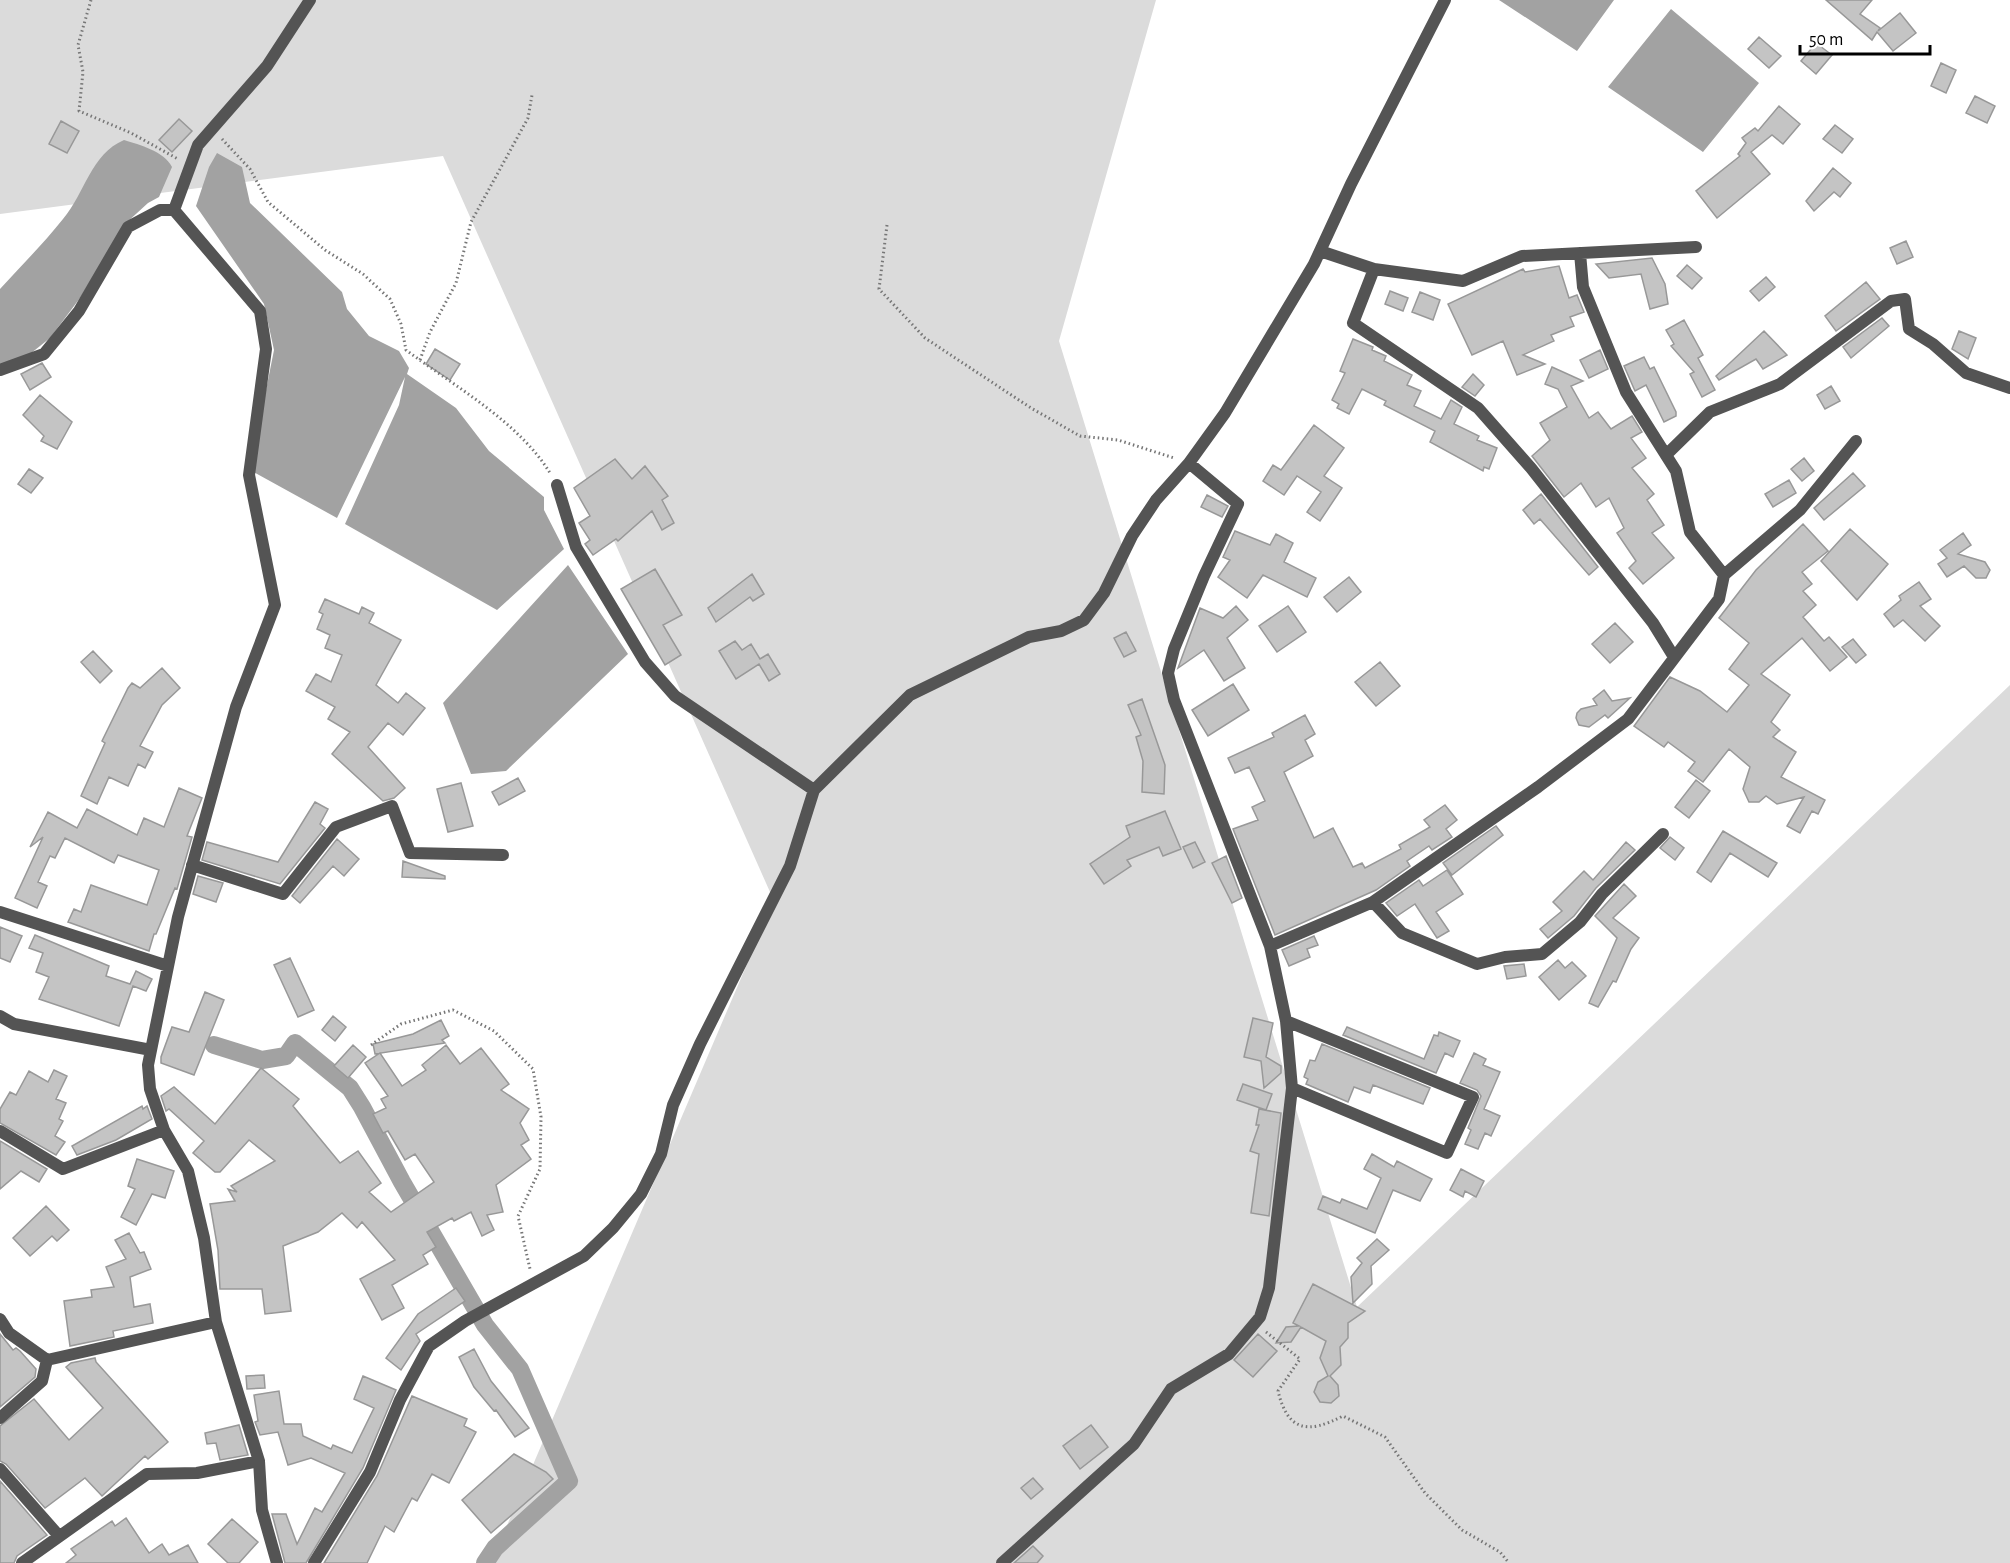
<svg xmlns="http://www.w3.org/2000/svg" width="2010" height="1563" font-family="'Alegreya Sans',sans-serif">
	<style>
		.green { fill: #dbdbdb }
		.water { fill: #a2a2a2 }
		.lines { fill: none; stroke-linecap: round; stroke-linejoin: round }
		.canal { stroke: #a2a2a2; stroke-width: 18 }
		.building { fill: #c4c4c4; stroke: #989898; stroke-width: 1.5 }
		.path { stroke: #767676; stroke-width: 3; stroke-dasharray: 1.5 3; stroke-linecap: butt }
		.street { stroke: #545454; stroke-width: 12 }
	</style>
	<rect width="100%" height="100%" fill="#fff"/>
	<path class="green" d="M0 0H1156L1059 341 1357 1307 2010 685V1563H491L774 901 443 156 0 214Z"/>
	<path class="water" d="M1499 0H1614L1577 51Z
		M1671 9 1759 83 1703 152 1608 87Z
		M124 140C140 145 164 151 172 167L159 197 148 203 125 224 80 298 50 338 30 354 0 367V289C21 266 43 244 63 219 85 193 91 154 124 140Z
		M217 153 242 167 250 203 342 292 347 309 369 336 399 351 409 368 407 374 456 408 489 451 544 497V510L564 549 497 610 345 524 399 405 405 377 337 518 250 470 274 350 264 304 196 206 209 167Z
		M568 565 628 654 506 771 471 774 443 703Z"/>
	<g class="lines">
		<path class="canal" d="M214 1045 262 1060 286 1056 295 1043 350 1088 362 1107 402 1182 485 1325 520 1369 569 1481 495 1548 485 1563"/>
	</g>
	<path class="building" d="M1826 0H1872L1860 14 1880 28 1878 31 1900 13 1916 33 1893 51 1877 32 1872 40Z
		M1759 37 1781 56 1769 68 1748 49Z
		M1816 43 1832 55 1816 74 1801 61Z
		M1941 63 1956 70 1946 93 1931 86Z
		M1975 96 1995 106 1987 123 1966 113Z
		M1779 106 1800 124 1783 144 1772 135 1751 152 1770 174 1717 218 1696 191 1740 156 1738 154 1746 143 1742 138 1755 128 1758 131Z
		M179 119 192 131 172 152 159 140Z
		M61 121 79 131 67 153 49 144Z
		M1835 125 1853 139 1842 153 1823 139Z
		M1833 168 1851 183 1840 197 1834 192 1814 211 1806 201Z
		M1906 241 1913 257 1897 264 1890 248Z
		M1652 258 1665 284 1668 304 1650 309 1641 274 1609 278 1596 264Z
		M1687 265 1702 278 1692 289 1677 276Z
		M1559 266 1569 298 1577 295 1584 312 1570 317 1574 326 1551 335 1554 341 1523 355 1545 364 1517 375 1503 341 1472 355 1448 304 1523 269 1525 272Z
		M1766 277 1775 287 1759 301 1750 291Z
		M1866 282 1880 299 1836 331 1825 316Z
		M1390 291 1408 298 1403 311 1385 304Z
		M1420 292 1440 300 1433 320 1412 312Z
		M1882 318 1889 326 1851 358 1843 347Z
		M1684 320 1703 355 1698 358 1715 390 1702 397 1690 374 1694 372 1671 346 1674 344 1666 330Z
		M1764 331 1787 355 1763 369 1756 359 1719 380 1716 376Z
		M1959 331 1976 338 1968 359 1952 349Z
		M1353 339 1373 347 1372 350 1386 356 1384 361 1412 375 1407 385 1421 391 1414 406 1441 419 1451 400 1462 407 1454 424 1479 436 1477 440 1497 448 1489 469 1484 467 1483 471 1430 442 1435 431 1384 405 1386 401 1362 389 1349 414 1337 408 1339 404 1332 400 1345 373 1340 371Z
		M435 349 460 364 450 380 426 364Z
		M1600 350 1608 369 1589 378 1580 360Z
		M1644 357 1650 369 1654 367 1676 412V416L1664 422 1646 385 1635 391 1624 366Z
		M42 363 51 377 30 390 21 374Z
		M1552 367 1583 381 1571 386 1589 418 1598 412 1611 429 1632 416 1642 432 1631 438 1646 458 1632 468 1654 494 1647 500 1664 525 1652 533 1674 558 1643 584 1629 568 1636 561 1617 533 1624 528 1609 498 1596 507 1581 483 1564 497 1532 456 1550 440 1540 423 1567 407 1558 389 1545 384Z
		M1473 374 1484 385 1475 396 1462 387Z
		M1831 386 1840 401 1825 409 1817 395Z
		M40 395 72 422 57 449 41 441 44 436 23 415Z
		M1314 425 1344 448 1324 476 1342 488 1320 521 1307 512 1321 492 1297 476 1284 495 1263 481 1273 465 1281 470Z
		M1804 458 1814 471 1802 481 1791 469Z
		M615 459 632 479 645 466 668 496 662 500 674 523 662 530 652 511 618 541 616 539 593 555 585 544 590 540 579 523 590 516 574 488Z
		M29 469 43 478 31 493 18 484Z
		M1853 473 1865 486 1824 520 1814 508Z
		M1789 480 1796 493 1773 507 1765 494Z
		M1541 494 1598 567 1589 575 1540 519 1534 524 1523 510Z
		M1207 495 1228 506 1222 517 1201 507Z
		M1803 524 1828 551 1802 572 1812 584 1803 591 1816 605 1803 617 1824 641 1829 637 1847 657 1830 671 1802 638 1761 674 1790 695 1771 722 1780 730 1773 737 1796 752 1781 777 1825 800 1818 814 1812 811 1800 833 1787 826 1804 797 1777 804 1766 796 1759 802H1749L1743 789 1750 767 1729 749 1703 782 1688 771 1695 762 1668 742 1664 747 1634 726 1670 677 1700 691 1727 712 1749 685 1729 669 1749 643 1719 618 1756 570Z
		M1850 529 1888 564 1857 600 1821 561Z
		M1235 531 1270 545 1276 534 1293 543 1284 562 1316 578 1307 597 1263 575 1247 598 1218 577 1230 560 1223 557Z
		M1963 533 1971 545 1958 554 1985 562 1990 570 1986 578H1976L1964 566 1947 577 1938 564 1947 558 1940 550Z
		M655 569 682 615 663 625 681 655 665 665 621 589Z
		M752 574 764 594 753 601 750 597 716 622 708 608Z
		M1349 577 1361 592 1337 612 1324 597Z
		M1919 582 1931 599 1920 606 1940 626 1925 641 1903 620 1894 627 1884 614 1901 600 1899 596Z
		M325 599 359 614 362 607 374 613 369 623 401 640 376 685 398 703 406 693 425 708 403 735 388 723 368 747 405 788 394 798 383 801 332 754 350 732 328 719 335 707 306 691 316 674 331 682 342 655 325 648 330 635 317 629 323 614 319 612Z
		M1236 606 1248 620 1227 638 1245 668 1224 681 1204 650 1178 668 1200 608 1223 618Z
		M1288 606 1306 632 1277 652 1259 626Z
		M1615 623 1633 642 1610 663 1592 644Z
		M1126 632 1136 651 1124 657 1114 638Z
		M1853 639 1866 655 1856 663 1842 647Z
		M735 641 742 650 751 644 760 659 768 654 780 674 769 681 759 664 736 679 719 651Z
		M93 651 112 671 100 683 81 662Z
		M1380 662 1400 686 1376 706 1355 682Z
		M162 668 180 688 162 705 140 746 153 752 145 768 138 764 128 786 109 777 97 804 81 796 105 743 102 741 128 688 132 683 140 688Z
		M1233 684 1249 710 1208 736 1192 710Z
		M1604 690 1612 701 1630 698 1608 718 1605 715 1589 727 1579 725 1576 718 1577 713 1581 709 1597 705 1593 699Z
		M1142 699 1165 765 1164 794 1142 792 1143 761 1136 737 1141 735 1128 705Z
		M1305 715 1315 734 1305 740 1313 756 1284 772 1314 838 1333 828 1353 867 1362 863 1365 868 1401 849 1399 845 1430 827 1424 820 1445 805 1457 820 1446 829 1452 837 1432 850 1429 846 1407 861 1410 866 1376 890 1275 935 1233 829 1258 820 1252 807 1265 801 1249 767 1235 773 1228 758 1274 737 1272 733Z
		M518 778 525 791 499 805 492 792Z
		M1696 780 1710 791 1689 818 1675 807Z
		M461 783 473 826 448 832 437 789Z
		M179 788 202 798 187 836 192 837 177 889 175 888 156 934H154L149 951 68 922 74 909 81 912 91 885 147 905 159 870 118 855 114 863 65 838 55 858 50 856 38 882 47 886 37 908 15 898 43 837 30 847 48 812 77 828 87 809 137 835 144 818 164 827Z
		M315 802 328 809 320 824 325 828 280 884 202 860 207 842 278 862Z
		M1165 811 1181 849 1163 856 1159 847 1127 860 1131 866 1104 884 1090 864 1130 837 1126 826Z
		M1496 826 1503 835 1452 875 1443 863Z
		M1723 831 1777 863 1768 877 1730 853 1711 882 1697 872Z
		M1670 837 1684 848 1675 860 1660 848Z
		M337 839 359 859 344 876 333 866 300 903 292 896Z
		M1195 842 1205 862 1193 868 1183 847Z
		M1626 842 1635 850 1596 888 1574 916 1548 938 1540 929 1562 911 1553 902 1584 871 1593 880Z
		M1226 856 1242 898 1232 903 1212 863Z
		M403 861 445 876V879L402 877Z
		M1447 870 1463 894 1436 912 1449 931 1437 938 1415 904 1397 916 1386 903 1419 880 1423 886Z
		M198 876 223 883 216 902 193 894Z
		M1624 884 1636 896 1613 918 1639 938 1631 949 1616 982 1613 981 1598 1007 1589 1003 1617 938 1595 916Z
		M0 927 22 936 10 962 0 958Z
		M35 935 109 966 106 976 130 984 136 971 152 979 146 991 133 986 119 1026 39 999 49 977 36 972 43 953 29 948Z
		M1314 936 1318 945 1307 949 1310 957 1289 966 1282 950Z
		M290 958 314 1010 298 1017 274 965Z
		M1558 960 1565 968 1572 962 1586 976 1559 1000 1539 977Z
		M1524 964 1526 976 1507 979 1504 966Z
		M205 992 224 1000 194 1075 161 1063V1057L172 1027 189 1032Z
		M333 1016 346 1027 335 1041 322 1030Z
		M1253 1018 1273 1023 1266 1057 1281 1066V1073L1264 1088 1261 1061 1244 1057Z
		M441 1020 449 1036 442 1040 445 1043 375 1054 373 1044 413 1034Z
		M1347 1027 1424 1059 1434 1035 1438 1036 1439 1032 1460 1041 1453 1057 1445 1053 1436 1073 1343 1035Z
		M1322 1044 1430 1088 1423 1104 1373 1085 1370 1093 1354 1087 1348 1102 1306 1084 1308 1079 1304 1077 1310 1060 1315 1061Z
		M353 1045 366 1057 348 1078 334 1066Z
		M446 1045 460 1064 481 1048 509 1084 501 1090 529 1109 520 1123 529 1140 521 1145 531 1159 496 1185 503 1212 487 1215 494 1230 482 1236 471 1212 454 1221 452 1218 427 1232 436 1247 423 1255 428 1264 392 1285 404 1308 382 1320 360 1279 395 1260 362 1222 357 1228 342 1213 318 1232 283 1246 291 1311 265 1314 262 1289H220L218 1250 210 1204 235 1201 228 1189 237 1192 231 1186 275 1161 249 1140 220 1172H215L193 1153 204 1141 169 1109 166 1111 161 1096 174 1087 215 1124 261 1068 299 1099 293 1106 340 1163 358 1151 381 1183 369 1192 391 1212 434 1182 415 1154 405 1160 388 1131 383 1133 373 1114 386 1108 381 1099 388 1096 365 1063 380 1053 402 1086 426 1070 422 1065Z
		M1474 1053 1486 1059 1483 1065 1500 1072 1484 1109 1500 1116 1491 1136 1485 1133 1478 1149 1465 1144 1471 1130 1468 1128 1481 1096 1477 1090 1460 1083Z
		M54 1070 67 1076 56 1099 66 1103 59 1119 63 1121 55 1136 65 1142 56 1155 0 1123V1109L10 1092 16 1095 29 1071 48 1082Z
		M1243 1084 1272 1094 1266 1110 1237 1100Z
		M142 1106 143 1109 147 1106 152 1119 116 1140 77 1155 72 1146Z
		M1259 1109 1281 1113 1269 1216 1251 1213 1259 1154 1250 1151 1259 1125H1256Z
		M0 1141 47 1169 39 1182 21 1171 0 1189Z
		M1372 1154 1394 1167 1397 1161 1432 1179 1420 1201 1393 1190 1375 1233 1318 1209 1323 1196 1340 1203 1342 1199 1367 1209 1381 1178 1364 1169Z
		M137 1159 174 1171 165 1198 152 1194 136 1225 121 1217 135 1189 128 1186Z
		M1461 1169 1484 1181 1476 1197 1465 1191 1463 1197 1450 1190Z
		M46 1206 69 1230 57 1241 52 1236 30 1256 13 1238Z
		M129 1233 140 1253 144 1252 151 1269 130 1277 134 1307 150 1304 153 1323 113 1331 114 1337 70 1346 64 1301 92 1297 91 1290 114 1287 106 1267 126 1259 115 1240Z
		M1377 1239 1389 1250 1371 1266 1372 1284 1353 1303 1351 1277 1362 1263 1357 1258Z
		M1313 1284 1365 1311 1348 1323V1338L1340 1347 1341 1365 1330 1376 1338 1385 1339 1396 1331 1403 1320 1402 1314 1392 1318 1382 1328 1376 1320 1358 1326 1341 1301 1327 1291 1342 1276 1343 1286 1327 1299 1326 1293 1323Z
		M456 1288 465 1301 416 1334 420 1341 401 1370 386 1358 418 1314Z
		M0 1334 13 1350 16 1348 20 1351 36 1369 35 1377 0 1407Z
		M1258 1334 1277 1351 1253 1377 1234 1360Z
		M474 1349 491 1381 529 1428 515 1437 496 1410 494 1411 474 1387 459 1357Z
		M95 1358 96 1362 168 1442 148 1459 145 1456 102 1496 85 1478 45 1508 6 1464 0 1461V1426L34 1399 69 1440 103 1408 66 1367 71 1363Z
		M264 1375 265 1388 247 1389 246 1376Z
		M363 1376 396 1390 363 1468 306 1563H285L272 1514H286L297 1544 315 1508 322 1512 345 1473 311 1458 288 1465 278 1432 260 1435 255 1422 258 1421 254 1395 279 1391 284 1424H301L303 1436 331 1449 333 1445 352 1453 374 1408 354 1399Z
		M412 1396 467 1419 464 1426 476 1432 449 1483 432 1474 417 1501 412 1498 394 1532 385 1526 367 1563H324L377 1476Z
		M239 1425 248 1455 220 1460 216 1443 207 1444 205 1433Z
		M1091 1425 1108 1447 1080 1469 1063 1446Z
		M514 1454 546 1472 553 1479 491 1533 462 1500Z
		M1033 1478 1043 1489 1031 1499 1021 1488Z
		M0 1481 47 1535 17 1556 14 1563H0Z
		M126 1518 149 1553 162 1544 169 1555 188 1545 198 1563H66L76 1555 71 1549 112 1521 115 1526Z
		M232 1519 258 1542 239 1563H228L208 1544Z
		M1033 1546 1043 1556 1037 1563H1014Z"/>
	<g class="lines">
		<path class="path" d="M91 0 78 45 83 72 79 111 131 133 178 159
			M222 139 250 169 268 202 325 250 363 274 390 299 401 324 406 350C454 386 519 422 550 473
			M887 225 879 289 925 338 1031 408 1080 436 1118 440 1174 458
			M420 360 430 332 456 283 471 222 528 118 532 95
			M371 1045 401 1024 453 1010 494 1031 533 1069 541 1117 540 1169 518 1216 530 1269
			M1266 1332 1300 1359 1278 1391C1288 1432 1308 1434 1343 1416L1385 1437 1425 1493 1462 1530 1500 1552 1509 1563"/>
		<path class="street" d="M1320 251 1374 269 1463 281 1522 256 1696 247
			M1374 269 1353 323 1478 408 1531 468 1653 623 1674 657
			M0 370 44 354 79 311 128 227 160 210H174
			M1666 455 1710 412 1780 384 1891 301 1905 299 1909 329 1933 344 1966 373 2010 388
			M1189 463 1238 504 1204 576 1174 649 1168 673 1174 700 1270 946 1373 902 1538 787 1628 719 1719 599 1724 575 1690 532 1676 471 1626 392 1583 287 1580 253
			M557 485 576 547 645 662 675 696 814 790
			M1724 575 1800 510 1856 441
			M192 865 283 894 336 827 392 806 410 853 503 855
			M1373 902 1402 933 1477 964 1505 957 1542 954 1580 922 1602 894 1663 834
			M0 912 168 966
			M0 1016 14 1024 151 1050
			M1286 1021 1473 1097 1447 1153 1292 1088
			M0 1131 63 1169 164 1130
			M0 1319 9 1333 47 1360 216 1322
			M0 1418 42 1381 47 1360
			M0 1469 59 1536
			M22 1563 147 1474 197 1473 259 1461
			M277 1563 262 1510 259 1461 216 1322 204 1238 188 1171 164 1130 150 1089 148 1065 178 917 236 707 275 605 249 475 266 349 260 311 174 210 198 145 267 66 310 0
			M314 1563 370 1472 400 1400 429 1346 465 1321 584 1256 613 1228 641 1194 661 1154 673 1105 700 1044 790 866 814 790 910 695 1029 637 1061 631 1084 620 1104 593 1132 536 1156 500 1189 463 1225 413 1314 264 1351 184 1445 0
			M1002 1563 1134 1444 1171 1389 1229 1354 1260 1317 1269 1288 1292 1088 1286 1021 1270 946"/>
	</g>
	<path d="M1800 45v9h130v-9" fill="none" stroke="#000000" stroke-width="3"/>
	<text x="1809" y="45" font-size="18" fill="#000000" stroke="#ffffff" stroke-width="4.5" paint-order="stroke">50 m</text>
</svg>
